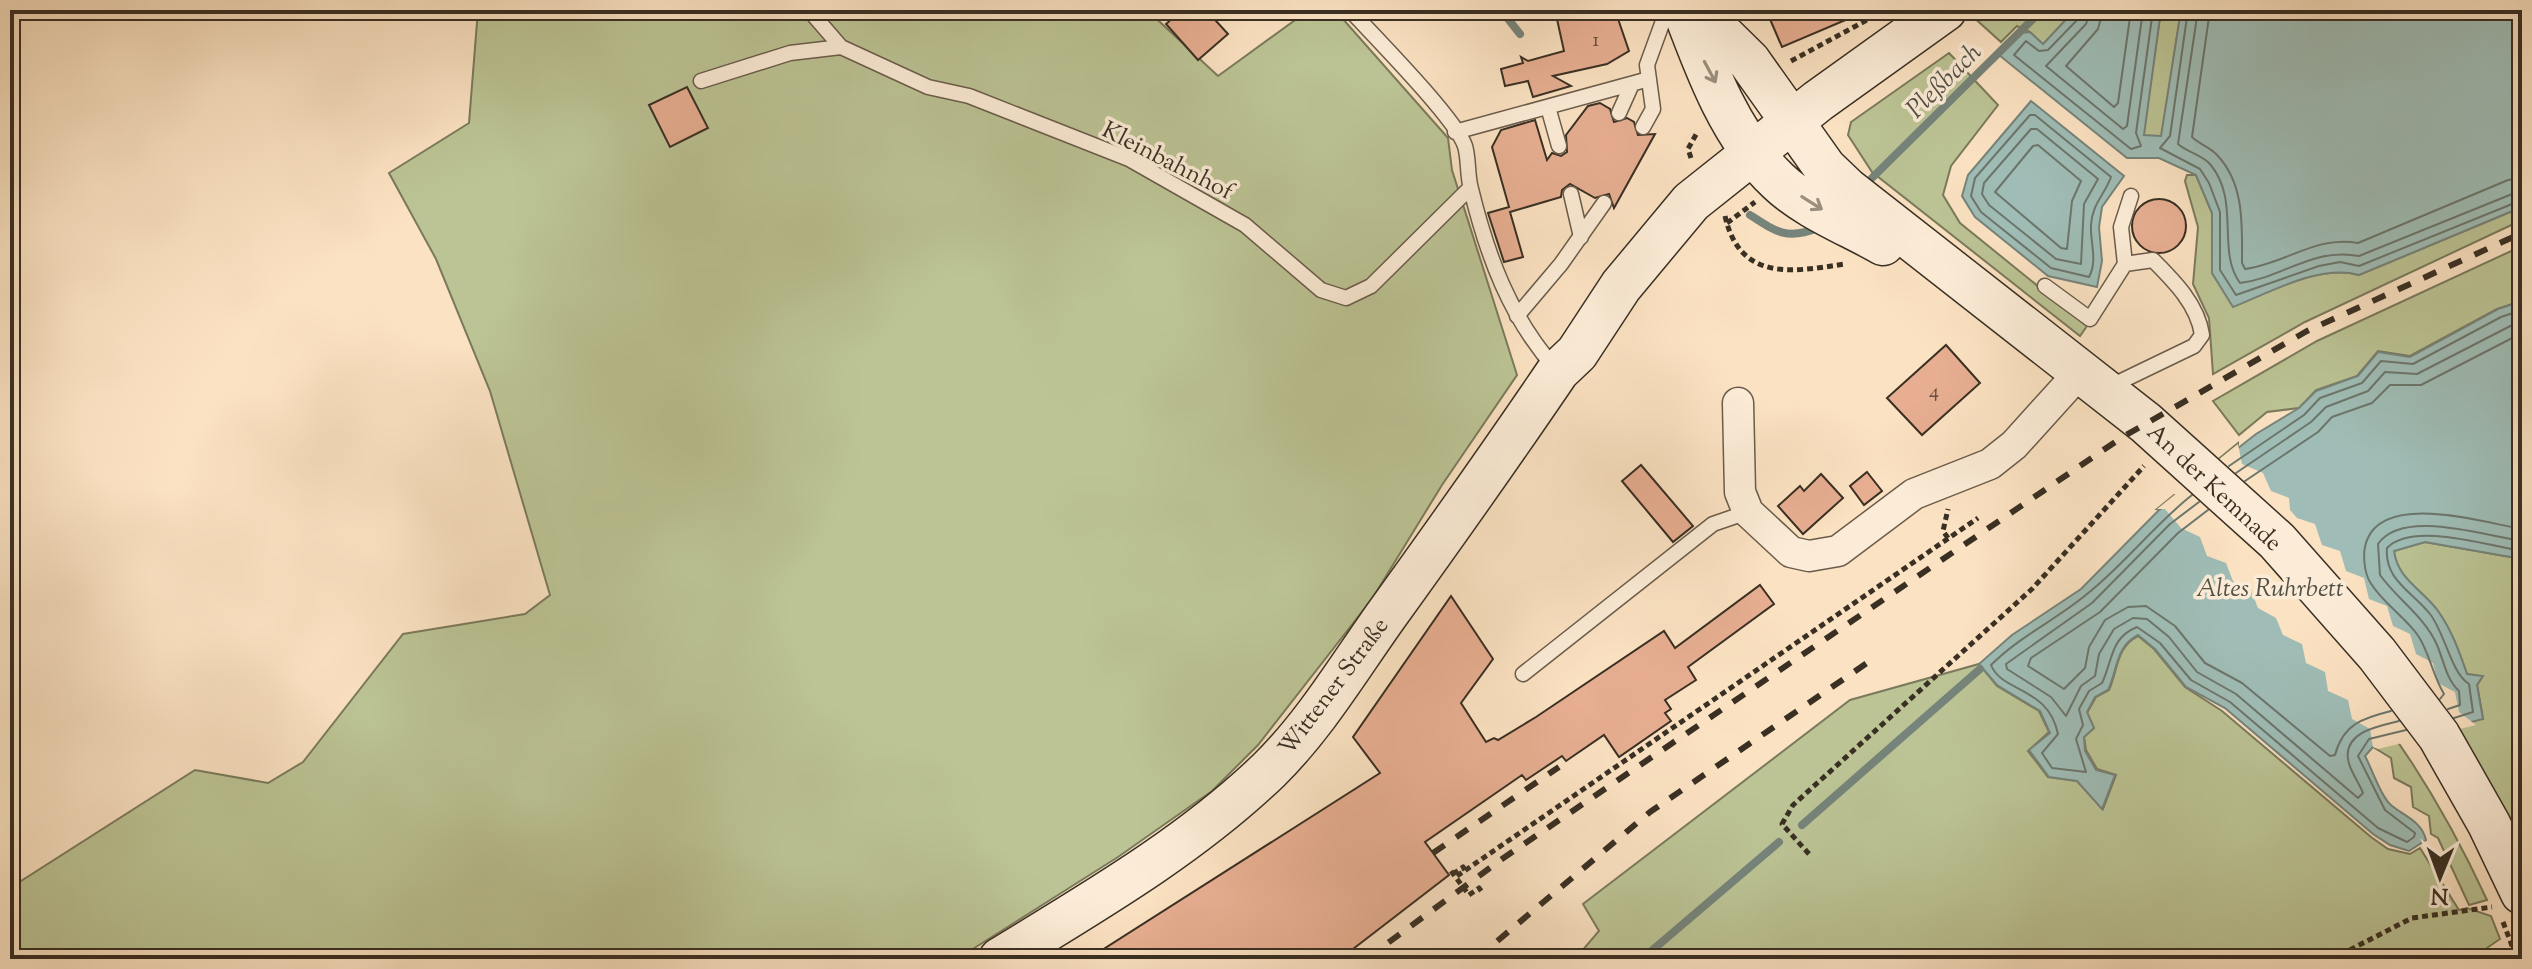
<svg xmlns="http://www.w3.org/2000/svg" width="2532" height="969" font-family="'Sorts Mill Goudy',serif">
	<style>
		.green { fill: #bcc495; stroke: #7a7a5c; stroke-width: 2 }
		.water { fill: #9fbdb6; stroke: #76847b; stroke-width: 2 }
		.pier { fill: #fbe2c2 }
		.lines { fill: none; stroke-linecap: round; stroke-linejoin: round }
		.shore { stroke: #6c766c; stroke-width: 2 }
		.stream { stroke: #76847b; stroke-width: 8 }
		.building { fill: #e7ae91; stroke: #392f23; stroke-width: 2 }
		.lane-casing { stroke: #6a5c4b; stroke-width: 17 }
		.street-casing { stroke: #6a5c4b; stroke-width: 33 }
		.secondary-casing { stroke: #392f23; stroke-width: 45 }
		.path { stroke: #392f23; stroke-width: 5; stroke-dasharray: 6 4; stroke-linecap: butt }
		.lane { stroke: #fcecd7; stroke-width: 14 }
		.street { stroke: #fcecd7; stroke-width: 30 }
		.secondary { stroke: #fcecd7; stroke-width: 42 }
		.rail { stroke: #392f23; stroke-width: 6; stroke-dasharray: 14 14; stroke-linecap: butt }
		.oneway { stroke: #9a8e7d }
		.labels { text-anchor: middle; stroke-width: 7; stroke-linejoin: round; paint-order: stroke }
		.number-label { font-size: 20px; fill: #644f3e }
		.street-label { font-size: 24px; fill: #392f23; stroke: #fcecd7 }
		.water-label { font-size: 26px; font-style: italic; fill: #525248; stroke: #fcecd7 }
	</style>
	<rect width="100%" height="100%" fill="#fbe2c2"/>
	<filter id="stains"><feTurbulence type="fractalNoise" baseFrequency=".0025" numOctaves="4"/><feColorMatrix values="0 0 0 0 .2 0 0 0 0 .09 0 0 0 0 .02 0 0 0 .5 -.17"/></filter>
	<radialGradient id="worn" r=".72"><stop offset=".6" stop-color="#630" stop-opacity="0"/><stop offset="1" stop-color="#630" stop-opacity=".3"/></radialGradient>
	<path class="green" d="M478 10H1147L1218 76 1309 10H1335L1448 138 1452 170 1517 375 1442 485 1372 599 1258 745 1212 791 1118 857 957 959H10V888L195 770 268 783 303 762 403 634 525 614 550 595 490 391 436 259 389 173 469 123Z
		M1973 10H2075L2043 45 2030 32 2017 26 2001 42 1970 14Z
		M2161 10H2181L2162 136H2143Z
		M1949 53 1998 105 1951 166 1943 195 1960 223 2087 326 2080 336 1872 172 1848 135 1851 122Z
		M2187 175H2196L2212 213V273L2233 306C2271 292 2319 264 2359 275L2522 207V220L2305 322 2213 374 2209 318 2193 284 2198 227 2185 181Z
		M2522 246V301L2497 309 2410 356 2378 351 2357 376 2316 390 2299 408 2267 412 2239 435 2213 401 2317 341Z
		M2238 443V455L2467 719H2483L2477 685 2482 677 2467 674C2459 652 2452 631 2438 611 2422 589 2397 579 2394 551L2425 542 2522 559V831L2505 817 2215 462Z
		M2174 495C2225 548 2279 599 2328 653 2394 726 2446 811 2487 900L2469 905 2438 838 2431 834 2429 816 2413 807 2411 787 2394 778 2391 758 2373 747V738L2166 509H2157Z
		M2138 636 2154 649 2185 687 2222 711 2371 837 2388 849 2410 854 2420 848 2459 910 2467 908 2491 916 2500 939 2484 950 2488 959H1575L1599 931 1583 904 1850 700 1979 664 1997 686 2039 711 2049 732 2028 751 2048 777 2077 781 2103 809 2116 775 2097 769 2086 750 2084 737 2094 728 2087 713 2096 697 2109 690C2118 670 2116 647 2138 636Z"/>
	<path class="water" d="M2075 10H2161L2144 135 2161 136 2181 10H2522V207L2359 275C2319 264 2271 292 2233 307L2212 273V213L2196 175 2159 158H2127L1999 55 2021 33 2030 32 2043 44Z
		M2031 101 2124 176 2102 207 2099 227 2102 261 2097 287 2048 276 1975 217 1962 196 1968 175Z
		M2522 301V559L2425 542 2394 551C2398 580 2422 589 2438 611 2452 631 2459 651 2467 674L2483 676 2477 685 2483 719 2373 747 2365 756C2372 769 2381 797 2392 806 2405 816 2422 822 2426 840L2409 851 2390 845 2373 834 2225 708 2186 687 2155 649 2138 635C2115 647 2118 669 2108 690L2095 697 2087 712 2094 728 2084 737 2085 751 2096 770 2115 775 2102 809 2077 781 2049 777 2029 750 2050 733 2040 711 1997 685 1979 664 2012 635 2081 589 2158 511 2256 434 2299 408 2316 391 2358 376 2378 352 2410 357 2498 309Z"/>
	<path class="pier" d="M2238 444 2242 464 2263 473 2271 491 2289 498 2290 510 2297 518 2315 524 2322 545 2340 551 2346 571 2364 578 2369 599 2387 606 2393 626 2410 634 2416 654 2433 663 2438 683 2455 692 2459 712 2476 725 2378 749 2373 747 2370 729 2352 719 2348 700 2328 691 2325 672 2306 663 2302 644 2283 635 2276 618 2258 608 2251 590 2233 581 2226 563 2207 556 2200 537 2181 528 2165 509H2157Z"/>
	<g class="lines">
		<path class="shore" d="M2080 10 2079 18 2048 50 2039 51 2026 41 2014 55 2131 149 2141 146 2136 133 2153 10
			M2091 10 2086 24 2046 66 2123 129 2127 126 2143 10
			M2103 10 2098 29 2066 66 2114 107 2118 103 2131 10
			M2188 10 2170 136 2160 148 2200 169 2209 183 2220 212V270L2236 295 2319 266 2340 262 2359 266 2522 200
			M2198 10 2178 144C2187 152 2202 155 2210 164 2241 201 2216 250 2240 283 2283 278 2312 247 2359 256L2522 190
			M2210 10 2192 137C2199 144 2210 147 2217 155 2245 184 2242 227 2242 263L2245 269C2285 264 2316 235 2358 243L2508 180 2522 178
			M2030 115H2035L2111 177C2105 194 2092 204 2091 225 2090 243 2098 260 2089 277L2051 268 1981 212 1971 196 1975 178Z
			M2031 129H2037L2098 179 2084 204 2081 264 2056 259 1989 205 1982 194 1984 183Z
			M2038 145 2081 181 2072 201 2067 249 2061 248 1995 192 2033 146Z
			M2229 466 2304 415 2320 398 2362 383 2381 361 2413 364 2501 317 2522 310
			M2236 473 2311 422 2326 407 2368 391 2385 372 2417 374 2522 320
			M2245 481 2318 432 2332 417 2372 403 2390 385H2421L2522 333
			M2192 495C2154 525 2125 564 2087 594 2056 620 2020 636 1991 665 2002 693 2048 686 2058 734L2042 753 2052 768 2086 772 2076 739 2083 725 2079 709 2089 691 2102 683C2113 660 2110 638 2137 627L2160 643 2191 680 2230 702 2378 828 2407 842 2414 837 2415 833 2385 810 2358 756 2369 739 2406 730
			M2199 502 2170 524 2092 603 2006 664 2007 669 2051 697 2066 716 2081 686 2095 676 2099 654 2114 629 2133 618 2147 619 2169 637 2197 672 2236 694 2358 798 2363 793C2359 782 2349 770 2348 759 2344 731 2380 726 2399 721
			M2208 510 2178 533 2100 612 2031 658 2028 666 2064 689 2085 668 2089 647 2105 620 2128 607 2146 606 2175 626 2205 663 2242 683 2330 756 2335 755C2343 724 2363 718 2391 711
			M2440 699 2444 694C2433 676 2430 655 2419 637 2406 617 2383 604 2370 582 2364 572 2362 552 2367 540 2386 492 2485 523 2522 529
			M2448 709 2460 705 2459 691C2446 679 2444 661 2437 645 2425 617 2398 600 2380 575L2378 544C2402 508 2486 536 2522 541
			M2454 718 2473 712 2469 684C2451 673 2445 633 2430 614 2413 592 2384 580 2387 548 2412 521 2489 546 2522 551"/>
		<path class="stream" d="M1501 10 1520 34
			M1872 178 2042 10
			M1750 215C1776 232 1787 240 1818 228
			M1802 825 1980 669
			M1642 959 1779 842"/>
	</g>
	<path class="building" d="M1182 10H1206L1228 34 1198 60 1166 24Z
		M1555 10H1615L1629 51 1607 64 1553 76 1571 86 1533 97 1528 81 1505 86 1501 69 1523 63 1521 57 1528 61 1564 51Z
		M1766 10H1869L1782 47Z
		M687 87 708 128 670 147 649 105Z
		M1600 103 1610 109 1614 122 1627 118 1634 122 1638 135 1655 134 1614 208 1609 194 1595 198 1570 184 1562 190 1561 197 1510 212 1523 257 1504 262 1488 213 1509 207 1492 147 1501 130 1535 120 1547 160 1552 153 1561 156 1567 152 1566 135 1588 106Z
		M2132 226a27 27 0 1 1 54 0a27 27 0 1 1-54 0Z
		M1946 345 1980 383 1922 435 1887 398Z
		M1641 465 1693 526 1673 542 1622 481Z
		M1867 472 1882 491 1864 505 1850 486Z
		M1821 474 1843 498 1803 534 1778 506 1800 486 1804 491Z
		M1760 585 1774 604 1688 667 1696 680 1665 700 1671 709 1665 713 1671 721 1619 757 1604 735 1566 761 1562 756 1526 780 1522 775 1425 842 1449 875 1340 959H1088L1380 773 1353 737 1451 596 1493 659 1461 703 1486 742 1494 738 1498 740 1536 717 1664 631 1675 648Z"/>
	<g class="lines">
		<defs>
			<path id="lane" d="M809 10 841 47 928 87 969 96 1129 159 1245 225 1321 290 1346 298 1371 286 1470 188
				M1350 10C1374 36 1456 119 1465 146 1469 159 1467 175 1471 189 1487 255 1510 318 1556 369
				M701 81 790 53 841 47
				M1548 107 1559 146
				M1619 113 1632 84
				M1643 127 1653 109 1647 65 1667 10
				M1455 132 1649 79
				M1571 194 1581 237
				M2125 264 2121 227 2131 196
				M2045 286 2090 319 2125 264 2153 260C2174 281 2198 305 2202 335L2194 346 2109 387
				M1517 316 1561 264 1604 203
				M1523 674 1713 524 1748 512"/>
			<path id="street" d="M1738 403 1740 492 1748 512 1791 552 1809 556 1838 551 1914 494 1990 464 2014 445 2081 371"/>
			<path id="secondary" d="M1684 10C1706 69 1731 137 1778 181 1806 208 1850 225 1883 244
				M1697 10 1749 61 1825 168 1847 189 2146 423 2277 541 2377 654 2439 736 2489 824 2522 893
				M1000 959C1093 902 1190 846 1269 770 1316 724 1351 664 1390 610 1447 531 1503 452 1558 371L1577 353 1621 286 1691 202 1818 101 1945 10"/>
		</defs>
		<use href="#lane" class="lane-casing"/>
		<use href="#street" class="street-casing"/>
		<use href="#secondary" class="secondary-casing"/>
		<path class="path" d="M1791 61 1867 20
			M1691 158 1688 149 1698 131
			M1725 216C1740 282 1792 272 1845 264
			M1727 223 1755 202
			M1948 538 1943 531 1948 509
			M1809 854 1782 824 1793 805 2032 589 2144 466
			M1451 871 1469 895 1479 888 1482 892
			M1453 874 1463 867 1465 870
			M1457 876 1978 518
			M2503 922 2517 959
			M2332 959 2412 918 2492 907"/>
		<use href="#lane" class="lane"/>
		<use href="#street" class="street"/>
		<use href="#secondary" class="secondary"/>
		<path class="rail" d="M1433 853 1559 767
			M1366 959 1502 859 2121 438 2307 331 2522 233
			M1476 959 1650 812 1867 663"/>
	</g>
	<defs><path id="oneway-shaft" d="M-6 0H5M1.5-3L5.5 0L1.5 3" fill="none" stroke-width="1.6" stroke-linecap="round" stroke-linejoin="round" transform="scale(2)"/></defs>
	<g class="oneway">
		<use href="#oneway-shaft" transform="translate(1710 72) rotate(62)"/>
		<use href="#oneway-shaft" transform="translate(1812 203) rotate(32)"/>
	</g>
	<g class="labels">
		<g class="number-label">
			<text x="1596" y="46">1</text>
			<text x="1934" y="397">4</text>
		</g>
		<g class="street-label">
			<text transform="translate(1168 160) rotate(27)" y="8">Kleinbahnhof</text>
			<text transform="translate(2215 487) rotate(43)" y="8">An der Kemnade</text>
			<text transform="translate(1333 686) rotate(-53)" y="8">Wittener Straße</text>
		</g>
		<g class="water-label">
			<text transform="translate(1943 80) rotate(-45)" y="9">Pleßbach</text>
			<text x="2270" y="596">Altes Ruhrbett</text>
		</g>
	</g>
	<rect width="2532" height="969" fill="none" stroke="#fbe2c2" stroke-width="40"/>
	<rect x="12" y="12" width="2508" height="945" fill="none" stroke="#392f23" stroke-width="4"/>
	<rect x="20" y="20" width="2492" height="929" fill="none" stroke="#392f23" stroke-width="2"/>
	<g transform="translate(2440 877) rotate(181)" stroke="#fcecd7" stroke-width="6" paint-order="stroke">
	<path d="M0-6L14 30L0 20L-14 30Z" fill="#392f23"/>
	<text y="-12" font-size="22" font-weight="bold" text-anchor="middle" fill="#392f23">N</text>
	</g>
	<rect width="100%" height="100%" filter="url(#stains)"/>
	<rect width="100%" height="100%" fill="url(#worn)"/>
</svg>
